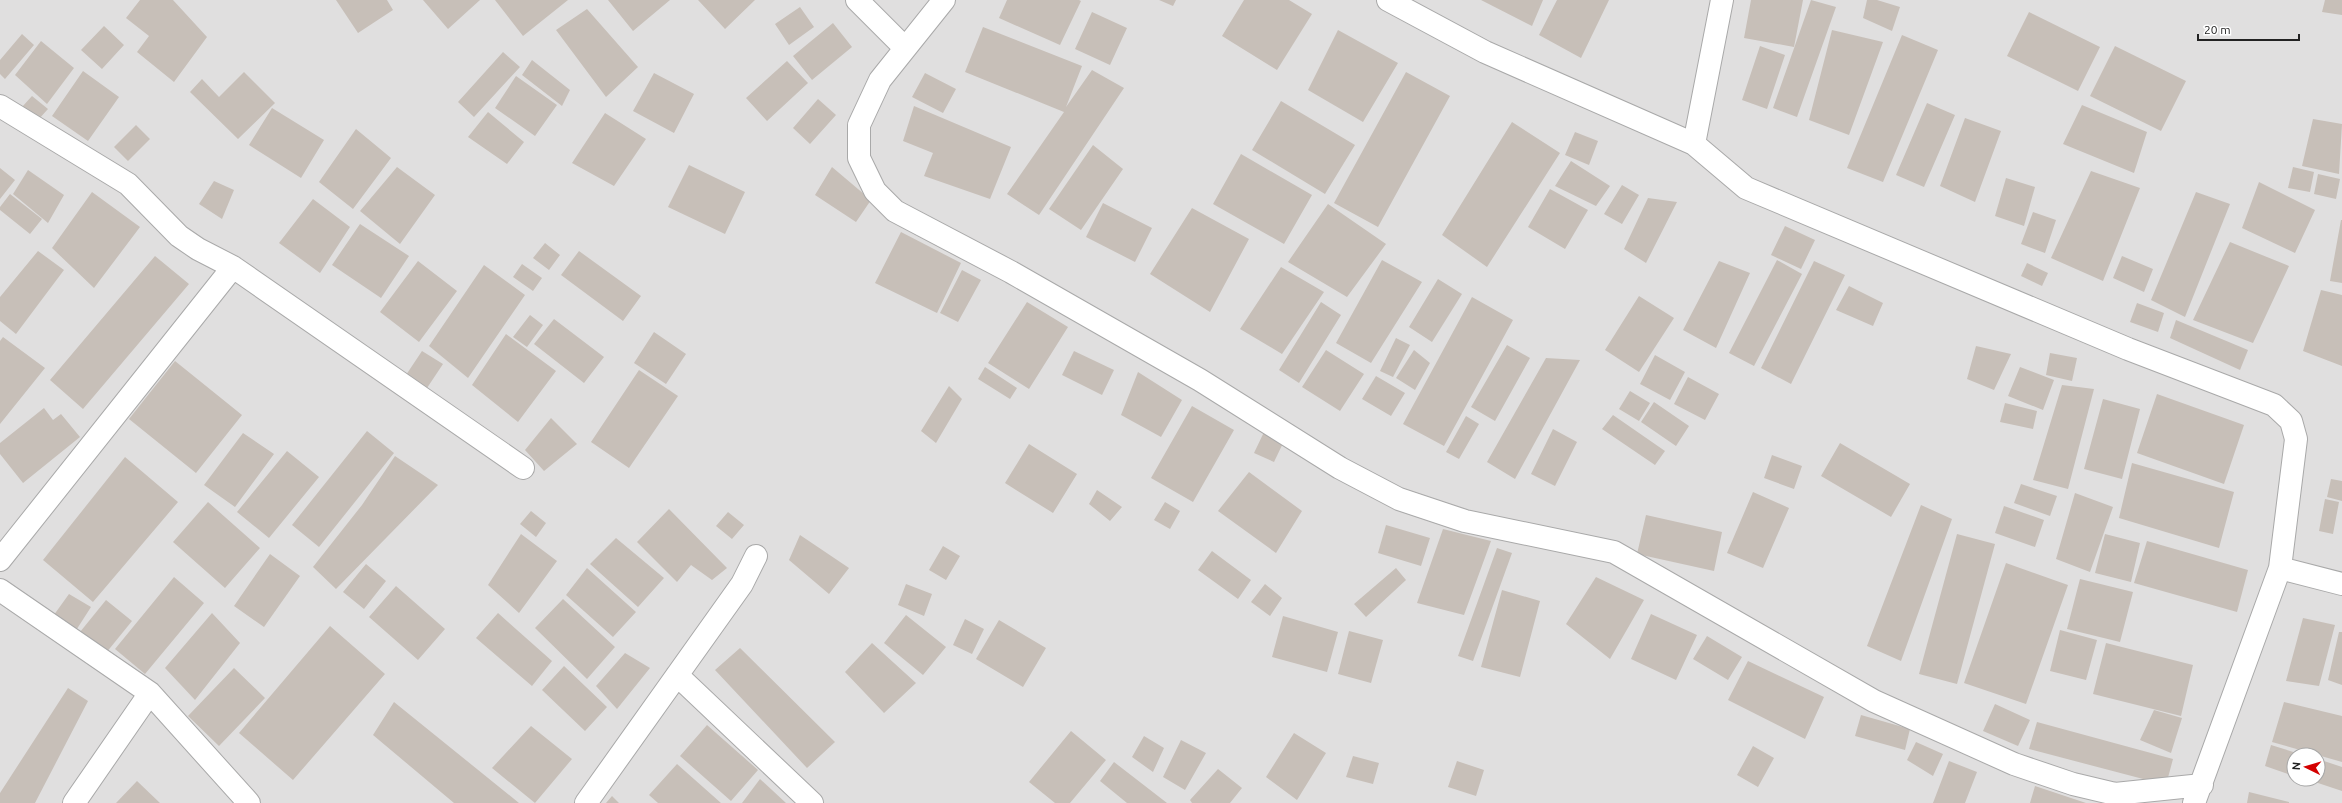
<svg xmlns="http://www.w3.org/2000/svg" width="2342" height="803" font-family="Ubuntu,sans-serif">
	<style>
		.residential { fill: #e0dfdf; fill-rule: evenodd }
		.building { fill: #c7bfb8 }
		.lines { fill: none; stroke-linecap: round; stroke-linejoin: round }
		.street-casing { stroke: #a9a9a9; stroke-width: 24 }
		.street { stroke: #fff; stroke-width: 22 }
	</style>
	<rect width="100%" height="100%" fill="#f2efe9"/>
	<path class="residential" d="M0 0H2342V803H0ZM2294 755H2318V779H2294Z"/>
	<path class="building" d="M140 0H173L207 37 174 82 137 52 149 36 126 18Z
		M336 0H387L393 10 358 33Z
		M423 0H480L448 29Z
		M495 0H568L523 36Z
		M608 0H670L633 31Z
		M698 0H755L725 29Z
		M1007 0H1079L1081 1 1060 45 999 18Z
		M1159 0H1176L1173 6Z
		M1244 0H1289L1312 14 1277 70 1222 36Z
		M1481 0H1543L1532 26Z
		M1557 0H1609L1581 58 1539 35Z
		M1751 0H1803L1794 47 1744 38Z
		M1811 0 1836 7 1797 117 1773 108Z
		M1867 0H1877L1900 7 1892 31 1863 18Z
		M2325 0H2342V15L2322 12Z
		M800 7 814 27 789 45 775 24Z
		M587 9 638 67 606 97 556 30Z
		M1092 12 1127 28 1110 65 1075 49Z
		M2029 12 2100 47 2078 91 2007 56Z
		M833 23 852 47 812 80 793 56Z
		M104 26 124 45 102 69 81 50Z
		M983 27 1082 66 1066 107 1092 70 1124 88 1039 215 1007 194 1064 112 965 72Z
		M1338 30 1398 63 1363 122 1308 90Z
		M1832 30 1883 42 1849 135 1809 120Z
		M22 34 34 45 5 79 0 74V60Z
		M1902 35 1938 50 1883 182 1847 168Z
		M41 41 74 68 47 104 15 75Z
		M1760 46 1785 55 1767 109 1742 100Z
		M2115 46 2186 81 2161 131 2090 96Z
		M503 52 520 67 474 117 458 102Z
		M532 60 570 90 562 106 522 75Z
		M787 61 808 83 767 121 746 98Z
		M83 71 119 97 88 141 52 116Z
		M244 72 275 103 238 139 190 92 202 79 219 97Z
		M1406 72 1450 96 1378 227 1334 203Z
		M654 73 694 94 674 133 633 111Z
		M925 73 956 89 943 113 912 97Z
		M516 76 557 105 535 136 495 108Z
		M32 96 48 109 38 120 22 107Z
		M818 99 836 115 810 144 793 128Z
		M1281 101 1355 145 1325 194 1252 150Z
		M1927 103 1955 115 1924 187 1896 175Z
		M2082 105 2147 132 2134 173 2063 144Z
		M914 106 1011 147 990 199 924 176 933 153 903 141Z
		M272 108 324 140 301 178 249 145Z
		M488 112 524 142 507 164 468 137Z
		M605 113 646 139 614 186 572 163Z
		M1965 118 2001 131 1975 202 1940 186Z
		M2313 119 2342 124 2339 174 2302 166Z
		M1512 122 1560 153 1487 267 1442 235Z
		M136 125 150 139 128 161 114 147Z
		M356 129 391 158 353 209 319 182Z
		M1575 132 1598 141 1589 165 1565 155Z
		M1093 145 1123 169 1081 230 1049 209Z
		M1241 154 1312 195 1284 244 1213 204Z
		M1571 161 1610 186 1596 206 1555 186Z
		M689 165 745 192 725 234 668 207Z
		M397 167 435 195 400 244 360 211Z
		M832 167 871 200 856 222 815 195Z
		M2293 167 2314 172 2310 192 2288 188Z
		M0 168 15 180 0 199Z
		M28 170 64 195 48 223 13 194Z
		M2091 171 2140 188 2103 281 2051 258Z
		M2318 174 2340 179 2336 199 2314 194Z
		M2006 178 2035 187 2024 226 1995 216Z
		M214 181 234 190 222 219 199 204Z
		M2259 182 2315 210 2295 253 2242 228Z
		M1622 185 1639 195 1622 224 1604 214Z
		M1550 189 1588 210 1565 249 1528 227Z
		M92 192 140 227 94 288 52 248Z
		M2196 192 2230 204 2185 317 2151 300Z
		M10 194 42 219 30 234 0 210V207Z
		M1648 198 1677 202 1646 263 1624 249Z
		M313 199 350 227 320 273 279 243Z
		M1103 203 1152 228 1135 262 1086 237Z
		M1328 204 1386 244 1347 297 1288 262Z
		M1192 208 1249 239 1210 312 1150 274Z
		M2033 212 2056 220 2045 253 2021 244Z
		M2341 220H2342V283L2330 281Z
		M360 224 409 256 381 298 332 265Z
		M1785 226 1815 240 1801 269 1771 255Z
		M901 232 961 263 937 313 875 283Z
		M2230 242 2289 266 2253 343 2193 320Z
		M545 243 560 255 549 270 533 258Z
		M38 251 64 270 16 334 0 321V297Z
		M579 251 641 296 623 321 561 275Z
		M155 256 189 284 83 409 50 380Z
		M2122 256 2153 269 2144 292 2113 278Z
		M1382 260 1422 282 1371 363 1336 343Z
		M1777 260 1802 274 1754 366 1729 353Z
		M418 261 457 291 419 342 380 312Z
		M1719 261 1750 273 1716 348 1683 330Z
		M1814 261 1845 275 1791 384 1761 368Z
		M2027 263 2048 273 2042 286 2021 276Z
		M522 264 542 278 533 291 513 277Z
		M484 265 525 295 468 378 429 346Z
		M1281 267 1324 292 1282 354 1240 329Z
		M962 270 981 280 958 322 940 313Z
		M1438 279 1462 294 1432 342 1409 327Z
		M1849 286 1883 303 1873 326 1836 310Z
		M2321 290 2342 295V366L2303 351Z
		M1639 296 1674 318 1639 372 1605 350Z
		M1472 297 1513 320 1444 446 1403 424Z
		M1027 302 1068 327 1029 389 988 363Z
		M1321 302 1341 315 1299 383 1279 370Z
		M2137 303 2164 313 2158 332 2130 322Z
		M530 315 543 325 527 347 513 337Z
		M554 319 604 357 584 383 534 344Z
		M2176 320 2248 350 2240 370 2170 338Z
		M654 332 686 354 666 384 634 363Z
		M506 334 556 371 518 422 472 385Z
		M3 337 45 368 0 424V341Z
		M1396 338 1410 345 1393 377 1380 371Z
		M1507 345 1530 358 1495 421 1471 407Z
		M1976 346 2011 354 1994 390 1967 379Z
		M1326 350 1364 374 1340 411 1302 387Z
		M1414 350 1430 363 1415 390 1396 378Z
		M422 351 443 364 427 388 406 375Z
		M1074 351 1114 370 1102 395 1062 375Z
		M2050 353 2077 358 2072 381 2046 375Z
		M1655 355 1685 372 1670 400 1640 384Z
		M1546 358 1580 360 1515 479 1487 462Z
		M175 361 242 415 196 473 129 419Z
		M985 367 1017 388 1010 399 978 379Z
		M2020 367 2054 380 2043 410 2008 396Z
		M639 370 678 396 629 468 591 442Z
		M1138 372 1182 400 1161 437 1121 415Z
		M1376 376 1405 393 1391 416 1362 399Z
		M1688 377 1719 394 1705 420 1674 404Z
		M2062 385 2094 389 2068 489 2033 480Z
		M949 386 962 399 936 443 921 431Z
		M1630 391 1650 403 1639 421 1619 409Z
		M2157 394 2244 425 2224 484 2137 453Z
		M2103 399 2140 409 2122 479 2084 469Z
		M1654 402 1689 426 1676 446 1641 422Z
		M2005 403 2037 411 2033 429 2000 422Z
		M1192 406 1234 430 1193 502 1151 478Z
		M44 408 53 420 61 414 80 437 23 483 0 454V443Z
		M1613 415 1665 451 1655 465 1602 429Z
		M1466 416 1479 424 1459 459 1446 452Z
		M551 418 577 444 544 471 525 450Z
		M1553 429 1577 442 1555 486 1531 474Z
		M1265 430 1285 439 1274 462 1254 453Z
		M367 431 394 453 319 547 292 525Z
		M243 433 274 454 235 507 204 485Z
		M1840 443 1910 484 1891 517 1821 476Z
		M1029 444 1077 474 1053 513 1005 483Z
		M287 451 319 477 269 538 237 512Z
		M1772 455 1802 466 1794 489 1764 478Z
		M395 456 438 485 336 589 313 567 362 505Z
		M125 457 178 502 93 602 43 560Z
		M2132 463 2234 492 2219 548 2119 518Z
		M1249 472 1302 511 1276 553 1218 511Z
		M2331 479 2342 481V501L2327 497Z
		M2021 484 2057 496 2050 516 2014 503Z
		M1097 490 1122 507 1110 521 1089 504Z
		M1753 492 1789 508 1763 568 1727 553Z
		M2075 493 2113 507 2090 572 2056 559Z
		M2325 499 2339 502 2333 534 2319 531Z
		M208 502 260 548 225 588 173 542Z
		M1165 502 1180 511 1170 529 1154 520Z
		M1921 505 1952 519 1901 661 1867 646Z
		M2004 506 2044 520 2035 547 1995 533Z
		M669 509 727 568 712 580 691 565 677 582 637 542Z
		M531 511 546 523 536 537 520 524Z
		M728 512 744 525 732 539 716 526Z
		M1646 515 1722 532 1714 571 1637 554Z
		M1386 525 1430 538 1421 566 1378 553Z
		M1443 529 1491 541 1464 615 1417 603Z
		M521 534 557 561 519 613 488 585Z
		M1957 534 1995 544 1957 684 1919 674Z
		M2105 534 2140 543 2131 582 2095 573Z
		M800 535 849 568 829 594 789 560Z
		M616 538 664 578 638 607 590 564Z
		M2147 541 2248 570 2237 612 2134 583Z
		M943 546 960 556 946 580 929 570Z
		M1497 548 1512 553 1473 661 1458 656Z
		M1212 551 1251 580 1238 599 1198 570Z
		M270 554 300 576 264 627 234 606Z
		M2006 563 2068 585 2026 704 1964 683Z
		M366 564 386 581 364 609 343 592Z
		M587 568 636 612 613 637 566 595Z
		M1396 568 1406 580 1366 617 1354 604Z
		M174 577 204 603 145 674 115 649Z
		M1596 577 1644 600 1610 659 1566 624Z
		M2080 579 2133 592 2120 642 2067 629Z
		M906 584 932 594 924 616 898 605Z
		M1265 584 1282 598 1270 616 1251 602Z
		M396 586 445 629 418 660 369 617Z
		M1502 590 1540 601 1520 677 1481 667Z
		M69 594 91 607 73 635 51 619Z
		M563 599 615 647 587 679 535 628Z
		M106 600 132 621 106 653 80 632Z
		M212 613 240 643 195 700 165 668Z
		M498 613 552 661 532 686 476 638Z
		M1651 614 1697 635 1676 680 1631 659Z
		M906 615 946 647 923 675 884 643Z
		M1283 616 1338 632 1327 672 1272 657Z
		M2303 618 2335 625 2319 686 2286 681Z
		M965 619 984 629 972 654 953 645Z
		M999 620 1046 648 1023 687 976 659Z
		M330 626 385 674 293 780 239 733Z
		M2060 630 2097 640 2086 680 2050 671Z
		M1349 631 1383 640 1371 683 1338 674Z
		M2339 632H2342V685L2328 680Z
		M1707 636 1742 657 1728 680 1693 659Z
		M872 643 916 683 884 713 845 672Z
		M2106 643 2193 665 2181 716 2093 694Z
		M740 648 835 742 807 768 715 670Z
		M625 653 650 668 617 709 596 686Z
		M1748 661 1824 697 1805 739 1728 700Z
		M564 666 607 707 585 731 542 690Z
		M234 668 265 698 219 746 188 716Z
		M68 688 88 701 35 803H0V793Z
		M394 702 519 803H454L373 735Z
		M2284 702 2342 716V762L2272 742Z
		M1995 704 2030 720 2018 746 1983 731Z
		M2154 710 2182 718 2171 753 2140 740Z
		M1861 715 1910 729 1905 750 1855 736Z
		M2037 722 2173 759 2166 785 2029 749Z
		M707 725 758 770 731 801 680 756Z
		M531 726 572 759 535 803 492 768Z
		M1071 731 1106 760 1070 803H1055L1029 782Z
		M1294 733 1326 753 1297 800 1266 777Z
		M1144 736 1164 748 1153 772 1132 757Z
		M1181 740 1206 753 1185 790 1163 777Z
		M1916 742 1943 754 1933 776 1907 760Z
		M2271 745 2303 755H2294V776L2265 766Z
		M1753 746 1774 758 1758 787 1737 775Z
		M1353 756 1379 763 1373 784 1346 777Z
		M2318 759 2342 767V791L2306 779H2318Z
		M1457 761 1484 770 1476 796 1448 787Z
		M1949 761 1977 772 1965 803H1933Z
		M1114 762 1167 803H1127L1100 781Z
		M677 764 721 803H658L649 795Z
		M1218 769 1242 788 1230 803H1192L1190 800Z
		M760 779 786 803H742Z
		M137 781 160 803H116Z
		M2035 786 2086 803H2030Z
		M2249 792 2289 802V803H2247Z
		M612 796 619 803H606Z"/>
	<g class="lines">
		<defs>
			<path id="street" d="M857 0 904 47
				M944 0 880 80 859 125V158L875 191 895 211 1011 272 1200 380 1340 468 1399 499 1465 521 1614 552 1874 701 2014 764 2073 784 2115 794 2202 785
				M1388 0 1485 52 1694 144 1746 188 2128 349 2274 405 2291 421 2296 439 2280 568 2194 803
				M0 106 128 184 179 236 198 249 233 267 523 468
				M1694 144 1722 0
				M0 560 233 267
				M2280 568 2342 584
				M0 590 150 693 249 803
				M677 675 812 803
				M74 803 150 693
				M586 803 742 584 756 556"/>
		</defs>
		<use href="#street" class="street-casing"/>
		<use href="#street" class="street"/>
	</g>
	<g transform="translate(2306 767) rotate(275)"><circle r="19" fill="#ffffff" stroke="#a7a7a7"/>
	<path d="M0-3L7 15L0 10L-7 15Z" fill="#d40000"/>
	<text y="-6" font-size="11" font-weight="bold" text-anchor="middle" fill="#222222">N</text>
	</g>
	<path d="M2198 34v6h101v-6" fill="none" stroke="#222222" stroke-width="2"/>
	<text x="2204" y="34" font-size="12" fill="#222222" stroke="#ffffff" stroke-width="3" paint-order="stroke">20 m</text>
</svg>
